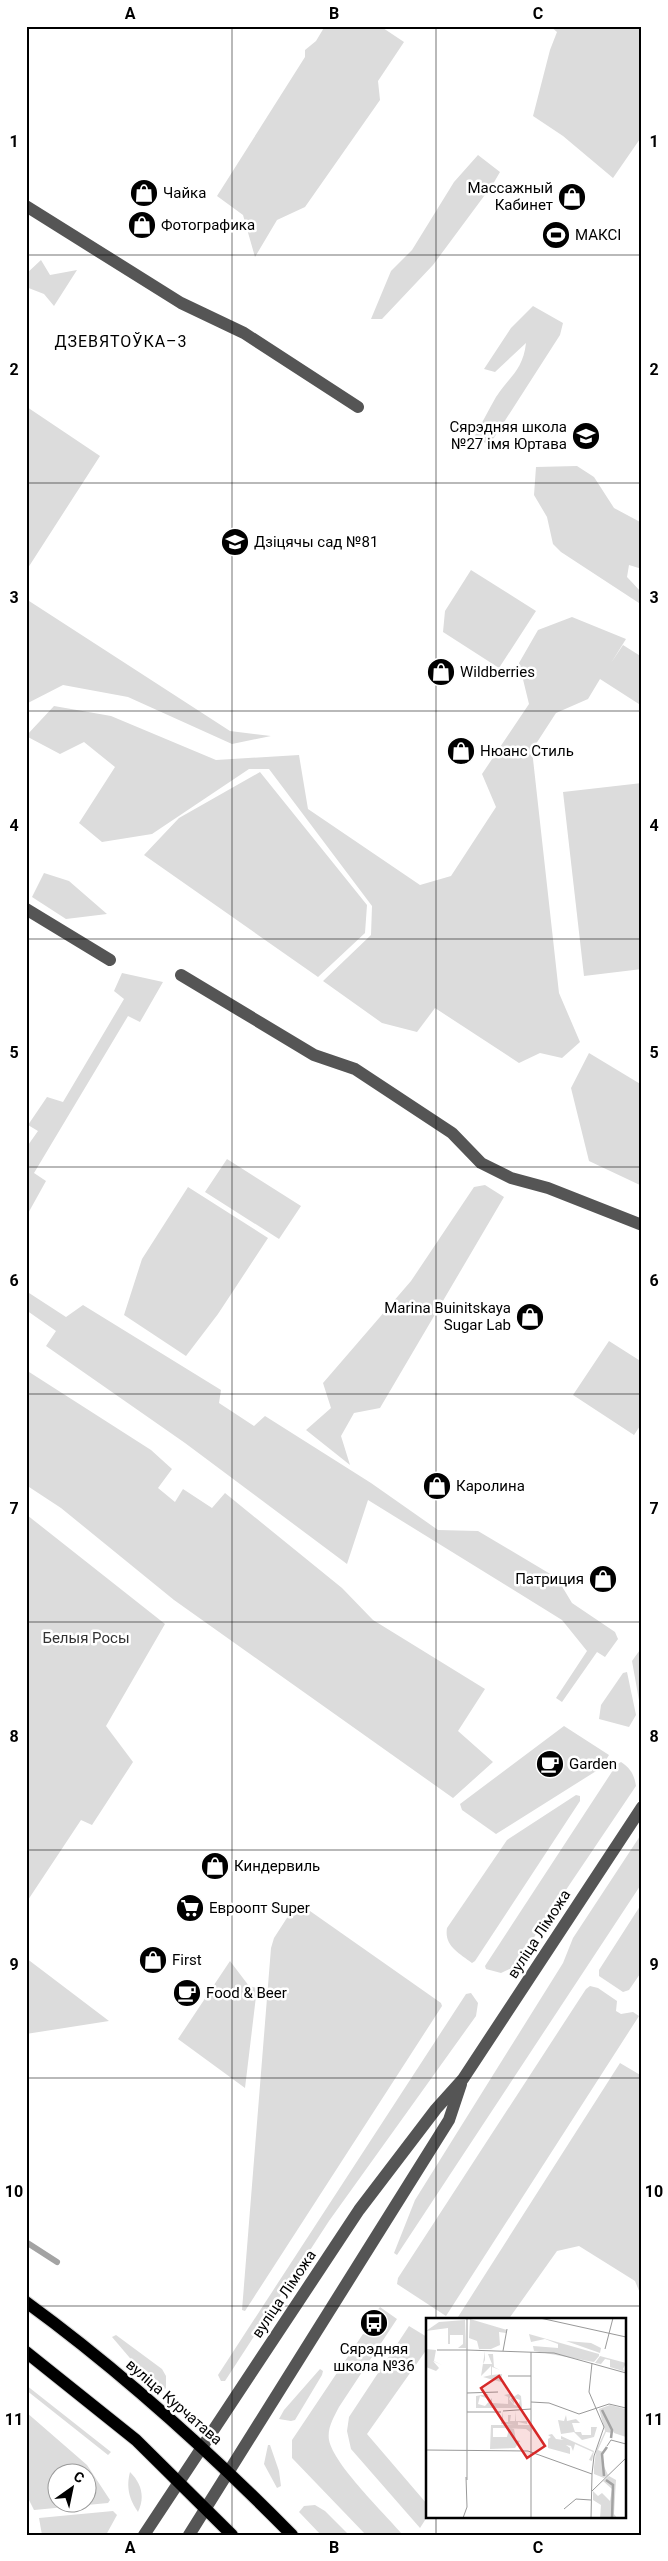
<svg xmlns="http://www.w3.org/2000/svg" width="668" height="2561" font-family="Roboto,sans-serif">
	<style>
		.green { fill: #dcdcdc; fill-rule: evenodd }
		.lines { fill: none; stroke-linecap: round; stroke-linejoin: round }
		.stream { stroke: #a3a3a3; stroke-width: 6 }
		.major-casing { stroke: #dbdbdb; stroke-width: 14 }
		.minor { stroke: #555; stroke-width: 12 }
		.major { stroke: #000; stroke-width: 12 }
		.grid { fill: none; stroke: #000; stroke-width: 1; stroke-opacity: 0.55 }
		.labels { text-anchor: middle; stroke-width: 5; stroke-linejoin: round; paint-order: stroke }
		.poi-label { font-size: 15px; fill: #000; stroke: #fff; text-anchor: start }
		.park-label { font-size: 15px; fill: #333; stroke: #fff }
		.street-label { font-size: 15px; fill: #000; stroke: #fff }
		.neighbourhood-label { font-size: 16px; letter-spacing: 1px; fill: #000; stroke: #fff }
		.inset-river { fill: none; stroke: #a3a3a3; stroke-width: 2.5 }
		.inset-road { fill: none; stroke: #999; stroke-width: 1 }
		.view { fill: #d62828; fill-opacity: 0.15; stroke: #d62828; stroke-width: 2.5 }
		.inset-edge { fill: none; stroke: #000; stroke-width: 2.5 }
		.neatline { fill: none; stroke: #000; stroke-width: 2 }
		.grid-label { font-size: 16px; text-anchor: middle; font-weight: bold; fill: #000 }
	</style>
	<rect width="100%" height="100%" fill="#fff"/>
	<path class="green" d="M325 26H380L404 42 378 81 380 100 305 207 277 220 255 257 243 215 217 196 305 57V50L316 41Z
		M550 26H642V136L613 178 563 136 533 116 550 50 557 32Z
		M478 155 500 172 493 184 433 265 382 319H371L391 271 412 250 454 182Z
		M41 260 50 275 77 270 54 306 44 294 26 287V274Z
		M533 306 563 323 560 335 490 444 473 439C481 425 488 411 496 397 510 376 523 370 526 343L495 372 484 369 511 328Z
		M27 407 100 456 26 571V409Z
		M577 466 594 477 614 508 642 523V569L629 565 627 577 642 593V605L561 552 553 544 547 517 534 495 536 467Z
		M471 570 536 611 499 668 443 632 445 611Z
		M26 599 230 731 271 736 232 744 128 697 63 685 26 704Z
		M572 617 626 639 611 663 623 645 642 657V706L600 679 588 699 556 713 532 750 559 993 580 1042 562 1058 540 1053 519 1063 435 1008 417 1032 382 1023 323 981 371 935 372 906 269 769H249L152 834 102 842 79 823 115 767 84 742 60 754 26 736 54 706 111 716 216 760 299 755 308 809 420 885 451 876 496 807 482 774 529 704 519 663 538 630Z
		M260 772 367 905 365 933 318 977 144 855 179 818Z
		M642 783V969L584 976 563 792Z
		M44 873 69 881 107 914 66 919 32 897Z
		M122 973 163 982 140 1022 128 1016 34 1173 46 1181 26 1217V1148L38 1131 28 1125 47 1097 63 1102 124 999 114 991Z
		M589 1053 642 1085V1186L589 1161 571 1088Z
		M227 1159 301 1206 279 1239 205 1192Z
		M485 1185 504 1197 380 1408 354 1413 341 1436 350 1465 306 1430 331 1408 323 1383 411 1281 474 1187Z
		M188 1187 268 1238 218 1314 186 1356 124 1315 142 1259Z
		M26 1291 66 1317 83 1305 221 1390 219 1403 254 1426 265 1416 371 1483 438 1530 478 1531 557 1578 572 1603 615 1632 618 1639 605 1657 597 1652 562 1702 556 1698 587 1651 562 1620 368 1500 347 1564 185 1443 46 1346 56 1331 26 1310Z
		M609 1341 642 1362V1423L634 1435 573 1395Z
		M26 1370 151 1450 172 1469 158 1488 175 1502 183 1489 212 1508 225 1493 342 1588 373 1620 485 1689 458 1731 493 1762 453 1798 174 1600 61 1508 26 1485Z
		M27 1515 165 1624 106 1726 133 1762 92 1825 81 1820 26 1903Z
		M642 1647V1706H640L632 1661Z
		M627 1672 636 1715 629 1727 599 1719 601 1705 623 1673Z
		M564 1726 609 1755 601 1768 496 1834 462 1810 460 1804Z
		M621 1762C631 1769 634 1774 636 1786L514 1967 501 1973 486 1969 485 1966 617 1764Z
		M576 1795 580 1796V1801L475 1961 472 1963C459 1953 444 1946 447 1928L507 1840Z
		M642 1833V1883L397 2255 394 2253 415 2200 563 1963 573 1938Z
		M642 1903V1971L629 1990 623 1992 599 1976V1970Z
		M300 1904 441 2003 442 2006 245 2311 242 2310 271 1948 274 1938 294 1907Z
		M26 1958 109 2021 26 2034Z
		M230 1961 249 1986 257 1988 245 2088 178 2039Z
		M590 1986 598 1988 617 2001 616 2011 621 2014 633 2012 639 2016 446 2316 397 2284 398 2278 586 1989Z
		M471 1993 478 2003 476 2016 329 2221 225 2381H221L218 2375 466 1994Z
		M620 2063 642 2076V2298L635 2281 579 2246 557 2251 508 2320H462L458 2317Z
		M380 2307 397 2319 339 2407C334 2417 327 2428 329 2440 334 2465 385 2514 403 2535H366L292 2458V2440L363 2334 370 2336 382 2316 377 2311Z
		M409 2326 427 2337V2349L367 2434 427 2504V2517L420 2528 351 2449 347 2431 349 2417Z
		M116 2335 162 2369 166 2376V2388L162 2392 158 2391 112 2337Z
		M320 2369 323 2371 322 2375 295 2420 291 2421 279 2419 284 2410Z
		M26 2385 111 2452 108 2455 26 2390Z
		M26 2412 87 2465 110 2500 108 2503 34 2510 26 2494ZM58 2474H88V2504H58Z
		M268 2445H270L279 2471 281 2486 277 2488 264 2464Z
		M130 2472C142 2484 145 2497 138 2512 129 2499 126 2487 130 2472Z
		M315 2505 325 2511 349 2535H321L299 2512 304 2506Z
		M113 2511 117 2515 106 2535H42L39 2518Z"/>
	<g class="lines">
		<path class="stream" d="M26 2242 57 2262"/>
		<defs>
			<path id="major" d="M26 2302C122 2372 209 2451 292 2535
				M26 2352 136 2440 232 2535"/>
		</defs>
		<use href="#major" class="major-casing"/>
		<path class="minor" d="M26 206 181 303 244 333 358 407
			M26 909 110 960
			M181 975 314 1055 355 1069 452 1133 481 1163 511 1178 548 1188 642 1225
			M144 2535 359 2210 436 2109 463 2079 642 1807
			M189 2535 449 2120 461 2084"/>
		<use href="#major" class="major"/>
	</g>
	<path class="grid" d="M232 26V2535M436 26V2320M26 255H642M26 483H642M26 711H642M26 939H642M26 1167H642M26 1394H642M26 1622H642M26 1850H642M26 2078H642M26 2306H642M436 2517V2535"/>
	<defs>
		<symbol id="shop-disc" viewBox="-11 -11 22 22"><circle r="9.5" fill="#000" stroke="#fff"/><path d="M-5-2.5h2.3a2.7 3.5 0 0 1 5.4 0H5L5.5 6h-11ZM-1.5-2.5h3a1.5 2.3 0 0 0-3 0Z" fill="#fff"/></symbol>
		<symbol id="stadium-disc" viewBox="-11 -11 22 22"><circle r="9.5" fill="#000" stroke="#fff"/><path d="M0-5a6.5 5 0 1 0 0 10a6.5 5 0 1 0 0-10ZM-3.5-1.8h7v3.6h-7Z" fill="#fff"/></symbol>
		<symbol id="school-disc" viewBox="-11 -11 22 22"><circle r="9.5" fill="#000" stroke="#fff"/><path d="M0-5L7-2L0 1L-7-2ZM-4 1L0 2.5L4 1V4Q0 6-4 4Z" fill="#fff"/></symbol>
		<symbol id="cafe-disc" viewBox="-11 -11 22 22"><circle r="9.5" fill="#000" stroke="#fff"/><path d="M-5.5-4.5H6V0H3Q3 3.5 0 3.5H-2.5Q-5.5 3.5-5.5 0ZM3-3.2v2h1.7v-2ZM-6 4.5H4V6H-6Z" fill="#fff"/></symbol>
		<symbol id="supermarket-disc" viewBox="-11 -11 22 22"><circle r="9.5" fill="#000" stroke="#fff"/><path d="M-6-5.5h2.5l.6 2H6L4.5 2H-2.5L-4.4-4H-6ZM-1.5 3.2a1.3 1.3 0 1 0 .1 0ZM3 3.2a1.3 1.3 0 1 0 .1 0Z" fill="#fff"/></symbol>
		<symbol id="bus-disc" viewBox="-11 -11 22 22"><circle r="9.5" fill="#000" stroke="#fff"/><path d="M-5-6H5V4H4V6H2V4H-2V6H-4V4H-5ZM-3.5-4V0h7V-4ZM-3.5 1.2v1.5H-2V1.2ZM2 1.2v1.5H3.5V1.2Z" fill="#fff"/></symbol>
	</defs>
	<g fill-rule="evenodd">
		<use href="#shop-disc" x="128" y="177" width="32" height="32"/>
		<use href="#shop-disc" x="556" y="181" width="32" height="32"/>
		<use href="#shop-disc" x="126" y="209" width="32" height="32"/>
		<use href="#stadium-disc" x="540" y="219" width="32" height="32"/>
		<use href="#school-disc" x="570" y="420" width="32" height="32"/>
		<use href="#school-disc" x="219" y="526" width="32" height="32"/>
		<use href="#shop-disc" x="425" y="656" width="32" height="32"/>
		<use href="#shop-disc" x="445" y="735" width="32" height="32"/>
		<use href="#shop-disc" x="514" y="1301" width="32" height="32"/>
		<use href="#shop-disc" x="421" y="1470" width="32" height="32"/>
		<use href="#shop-disc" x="587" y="1563" width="32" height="32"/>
		<use href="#cafe-disc" x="534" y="1748" width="32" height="32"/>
		<use href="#shop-disc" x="199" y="1850" width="32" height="32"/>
		<use href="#supermarket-disc" x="174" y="1892" width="32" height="32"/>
		<use href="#shop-disc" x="137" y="1944" width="32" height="32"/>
		<use href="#cafe-disc" x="171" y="1977" width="32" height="32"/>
		<use href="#bus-disc" x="358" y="2307" width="32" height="32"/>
	</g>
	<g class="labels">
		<g class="poi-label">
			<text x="553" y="193" text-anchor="end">Массажный<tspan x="553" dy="17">Кабинет</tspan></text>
			<text x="163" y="198">Чайка</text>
			<text x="161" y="230">Фотографика</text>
			<text x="575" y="240">МАКСІ</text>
			<text x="567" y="432" text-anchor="end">Сярэдняя школа<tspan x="567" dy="17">№27 імя Юртава</tspan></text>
			<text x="254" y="547">Дзіцячы сад №81</text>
			<text x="460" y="677">Wildberries</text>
			<text x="480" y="756">Нюанс Стиль</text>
			<text x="511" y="1313" text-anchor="end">Marina Buinitskaya<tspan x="511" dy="17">Sugar Lab</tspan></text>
			<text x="456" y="1491">Каролина</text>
			<text x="584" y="1584" text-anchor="end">Патриция</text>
			<text x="569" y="1769">Garden</text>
			<text x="234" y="1871">Киндервиль</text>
			<text x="209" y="1913">Евроопт Super</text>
			<text x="172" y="1965">First</text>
			<text x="206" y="1998">Food &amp; Beer</text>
			<text x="374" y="2354" text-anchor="middle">Сярэдняя<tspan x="374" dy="17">школа №36</tspan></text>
		</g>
		<g class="park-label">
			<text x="86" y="1643">Белыя Росы</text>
		</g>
		<g class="street-label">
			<text transform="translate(539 1934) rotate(-57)" y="5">вуліца Ліможа</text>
			<text transform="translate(284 2294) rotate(-56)" y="5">вуліца Ліможа</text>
			<text transform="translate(174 2402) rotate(41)" y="5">вуліца Курчатава</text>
		</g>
		<g class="neighbourhood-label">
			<text x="121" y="347">ДЗЕВЯТОЎКА–3</text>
		</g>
	</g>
	<g transform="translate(426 2318)">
		<rect width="200" height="200" fill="#fff"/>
		<path d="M44 1 81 12 80 15 73 14 74 27 65 31H53L51 23 43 20ZM39 2 40 30H32L37 26V17H24V26H12H22V10L0 13 13 4ZM103 16 173 36V38L168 44 108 33 107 28 132 30V26L119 21 105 24ZM140 23 165 25 175 30 174 35ZM0 31 10 32 8 43 16 47 7 43 13 50 10 53 0 49ZM59 33V42L57 46H66L62 36H67L68 49 74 52 66 49V57L76 56 75 64 57 59 65 57V48L55 58ZM174 38 200 45 197 51 200 54 184 49V42L179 41 175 46 169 45ZM62 76 60 80 54 78 52 86 59 88 66 80V85L82 86V79L78 77 83 76 86 77 83 81 88 87 92 88 94 82 88 80V86L84 81 92 76 95 78 96 90H50V78ZM184 87 200 91V119L188 115 182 104 186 115 180 114 172 132 177 134 176 144 182 157 178 160 168 156V149L170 133 179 113 173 91ZM77 93V104H82V97H85L84 103H89L90 93V103H101V106L92 104V107H104V114L100 111 75 110H67V119H81L83 110 88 111 90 122 94 123 89 130 64 131 65 107H88L75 106ZM140 97 141 103 150 101 154 105H146L149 114H155L156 117H165V109H171L168 119 156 122 148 114 135 116 132 102 138 103ZM126 116 130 121 138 122 135 121V118L168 133 166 143 163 142 167 134 149 126 147 133 145 128 140 127 144 130V136L122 130V121L125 119 122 117ZM183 158 190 162 188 196 191 200H174L175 187 167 182V173L172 178 176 175 184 183 186 171 177 163Z" fill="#dcdcdc"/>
		<path class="inset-river" d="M176 92 186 112 185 120M178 158 176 136 181 129M180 162 187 167 186 200"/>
		<path class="inset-road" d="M41 0V162M114 0 200 19M179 31 187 0M11 32H41M41 32 128 35 200 55M77 33 81 11M166 45 163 74 178 109 168 138 166 156M82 58H105M41 75 72 74M105 84 123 85 153 96 183 86 200 90M77 93 105 91M41 94H75M181 128 185 122 200 126M0 132 102 133 166 156 165 200M105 148V34M105 148V200M166 173 200 140M138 191 150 181 165 182M0 200H103M37 200 41 189 40 159"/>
		<path class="view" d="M73 58 119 128 101 140 55 70Z"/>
		<rect width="200" height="200" class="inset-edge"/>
	</g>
	<rect width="668" height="2561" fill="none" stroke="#ffffff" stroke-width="55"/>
	<g transform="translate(72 2488) rotate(33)"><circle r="24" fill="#ffffff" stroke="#999999"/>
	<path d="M0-4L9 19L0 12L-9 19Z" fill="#000000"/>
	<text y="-8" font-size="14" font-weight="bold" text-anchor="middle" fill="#000000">С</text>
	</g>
	<rect x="28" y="28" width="612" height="2506" class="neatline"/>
	<g class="grid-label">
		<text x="130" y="19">A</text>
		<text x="334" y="19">B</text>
		<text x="538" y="19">C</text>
		<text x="14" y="147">1</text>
		<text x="654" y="147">1</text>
		<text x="14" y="375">2</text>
		<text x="654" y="375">2</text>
		<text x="14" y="603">3</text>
		<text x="654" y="603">3</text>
		<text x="14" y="831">4</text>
		<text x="654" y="831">4</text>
		<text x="14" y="1058">5</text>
		<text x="654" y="1058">5</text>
		<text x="14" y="1286">6</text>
		<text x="654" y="1286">6</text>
		<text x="14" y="1514">7</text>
		<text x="654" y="1514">7</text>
		<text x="14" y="1742">8</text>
		<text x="654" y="1742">8</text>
		<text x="14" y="1970">9</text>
		<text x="654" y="1970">9</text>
		<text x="14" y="2197">10</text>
		<text x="654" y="2197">10</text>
		<text x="14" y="2425">11</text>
		<text x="654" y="2425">11</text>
		<text x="130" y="2553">A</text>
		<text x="334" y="2553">B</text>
		<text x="538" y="2553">C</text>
	</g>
</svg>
